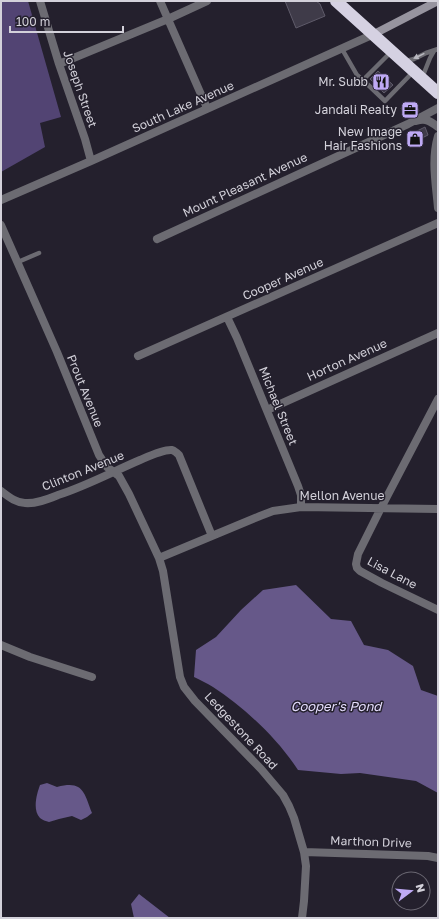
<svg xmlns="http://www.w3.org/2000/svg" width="439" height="919" font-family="'Golos Text',sans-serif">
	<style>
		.forest { fill: #524473 }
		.water { fill: #665889 }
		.building { fill: #3f3b49; stroke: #5f5b6a }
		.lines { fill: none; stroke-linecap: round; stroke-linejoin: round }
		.lane { stroke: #6c6b72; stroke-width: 4.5 }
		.street { stroke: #6c6b72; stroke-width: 8 }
		.secondary { stroke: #97949f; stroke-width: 8 }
		.highway { stroke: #d5d1e2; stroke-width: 12 }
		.oneway { fill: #b9b8c0 }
		.labels { text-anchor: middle; stroke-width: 3; stroke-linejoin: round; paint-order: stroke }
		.poi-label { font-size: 12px; fill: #d3d1da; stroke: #24202d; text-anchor: end }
		.street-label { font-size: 12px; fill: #d3d1da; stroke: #24202d }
		.water-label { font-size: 13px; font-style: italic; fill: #e3dbfb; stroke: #24202d }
	</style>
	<rect width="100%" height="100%" fill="#24202d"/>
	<path class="forest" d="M1 1H28L61 117 40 123 45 147 1 172Z"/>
	<path class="water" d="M296 585 331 619 351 621 364 645 388 650 413 666 421 690 438 696V793L416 781 360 773 341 774 298 770C277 738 245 708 213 687 207 683 200 680 194 677L196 650 216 637 241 610 263 590Z
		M47 783 57 787C83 780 84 792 92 813L87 817 81 820 72 816 59 819 49 822C46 821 42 820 40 818 32 810 37 793 40 785Z
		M139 894 170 918H134L131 904Z"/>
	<path class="building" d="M285 1H316L320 4 325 16 296 28Z
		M378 71 393 85 384 93 370 79Z
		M415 102 419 111 405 117 401 108Z
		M425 127 428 135 412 143 409 135Z"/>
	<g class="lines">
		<path class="lane" d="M342 49 357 75 363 80
			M391 52 363 80 385 101 413 72
			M406 61 414 59 426 53 438 49
			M422 78 430 58 434 51
			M18 262 39 253"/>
		<path class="street" d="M40 1 59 64 85 139 91 161
			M160 1 207 108
			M59 64 168 19 207 1
			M416 121C426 118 430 121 438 127
			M438 136C431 160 436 184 438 208
			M1 200 91 161 374 34
			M1 225 57 352 99 455 107 467 119 476 129 494 152 543 159 558 163 571 180 677 184 687 195 701 261 769 283 795 289 806 294 818 304 852 306 866 304 901 302 918
			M157 239 408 124 438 108
			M227 317 237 338 298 486 301 495V507
			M138 356 438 223
			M438 399 381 508 358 554 356 564 357 568 360 571 382 583 438 610
			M267 410 438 333
			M1 491C9 497 16 503 25 503 36 504 48 499 58 495 86 486 112 472 140 460 147 457 164 449 172 450 175 451 177 453 179 455L212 536
			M159 558 260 516 273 511 301 507 438 509
			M1 645 30 657 92 677
			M304 852 428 856 438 858"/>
		<path class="secondary" d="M374 34 438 1"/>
		<path class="highway" d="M336 1 438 93"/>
	</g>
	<defs><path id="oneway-solid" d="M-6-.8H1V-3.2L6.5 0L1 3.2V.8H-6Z"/></defs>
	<use class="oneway" href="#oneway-solid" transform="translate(419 56) rotate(154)"/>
	<defs>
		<symbol id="restaurant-square" viewBox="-11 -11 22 22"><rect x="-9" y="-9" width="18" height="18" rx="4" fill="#bea9f4" stroke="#24202d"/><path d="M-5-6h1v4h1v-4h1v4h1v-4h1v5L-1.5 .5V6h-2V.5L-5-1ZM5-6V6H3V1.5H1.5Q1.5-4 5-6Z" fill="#111"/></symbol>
		<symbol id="office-square" viewBox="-11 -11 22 22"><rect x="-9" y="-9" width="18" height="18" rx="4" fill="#bea9f4" stroke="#24202d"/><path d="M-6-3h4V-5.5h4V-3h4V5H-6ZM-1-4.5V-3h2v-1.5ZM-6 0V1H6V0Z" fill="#111"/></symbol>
		<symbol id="shop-square" viewBox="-11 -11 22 22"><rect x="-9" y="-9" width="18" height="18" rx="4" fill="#bea9f4" stroke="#24202d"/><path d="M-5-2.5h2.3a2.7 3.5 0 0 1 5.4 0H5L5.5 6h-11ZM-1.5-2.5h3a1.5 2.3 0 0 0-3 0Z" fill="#111"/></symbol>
	</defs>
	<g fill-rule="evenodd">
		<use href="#restaurant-square" x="371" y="72" width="20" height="20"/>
		<use href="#office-square" x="400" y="100" width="20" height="20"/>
		<use href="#shop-square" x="405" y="129" width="20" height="20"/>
	</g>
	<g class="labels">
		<g class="poi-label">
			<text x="368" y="86">Mr. Subb</text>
			<text x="397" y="114">Jandali Realty</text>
			<text x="402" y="136">New Image<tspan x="402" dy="14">Hair Fashions</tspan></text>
		</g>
		<g class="street-label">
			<text transform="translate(80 89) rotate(71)" y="4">Joseph Street</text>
			<text transform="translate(183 107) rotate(-24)" y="4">South Lake Avenue</text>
			<text transform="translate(245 185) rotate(-25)" y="4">Mount Pleasant Avenue</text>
			<text transform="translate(283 279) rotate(-24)" y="4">Cooper Avenue</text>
			<text transform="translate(347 360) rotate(-24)" y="4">Horton Avenue</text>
			<text transform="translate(85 391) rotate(68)" y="4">Prout Avenue</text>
			<text transform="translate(278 406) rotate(68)" y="4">Michael Street</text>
			<text transform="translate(83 471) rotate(-22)" y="4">Clinton Avenue</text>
			<text x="342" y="500">Mellon Avenue</text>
			<text transform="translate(392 573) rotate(28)" y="4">Lisa Lane</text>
			<text transform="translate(241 731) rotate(47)" y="4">Ledgestone Road</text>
			<text transform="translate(371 842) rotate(2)" y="4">Marthon Drive</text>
		</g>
		<g class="water-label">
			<text x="336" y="711">Cooper's Pond</text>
		</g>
	</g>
	<rect width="439" height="919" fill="none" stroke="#d3d1da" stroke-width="4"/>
	<g transform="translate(411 891) rotate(74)"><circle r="19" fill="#24202d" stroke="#6a6772"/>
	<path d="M0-3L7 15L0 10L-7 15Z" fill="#bea9f4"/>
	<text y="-6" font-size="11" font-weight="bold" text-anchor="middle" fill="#d3d1da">N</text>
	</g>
	<path d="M10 26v6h113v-6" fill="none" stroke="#d3d1da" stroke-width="2"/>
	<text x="16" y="26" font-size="12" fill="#d3d1da" stroke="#24202d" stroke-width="3" paint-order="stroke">100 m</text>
</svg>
